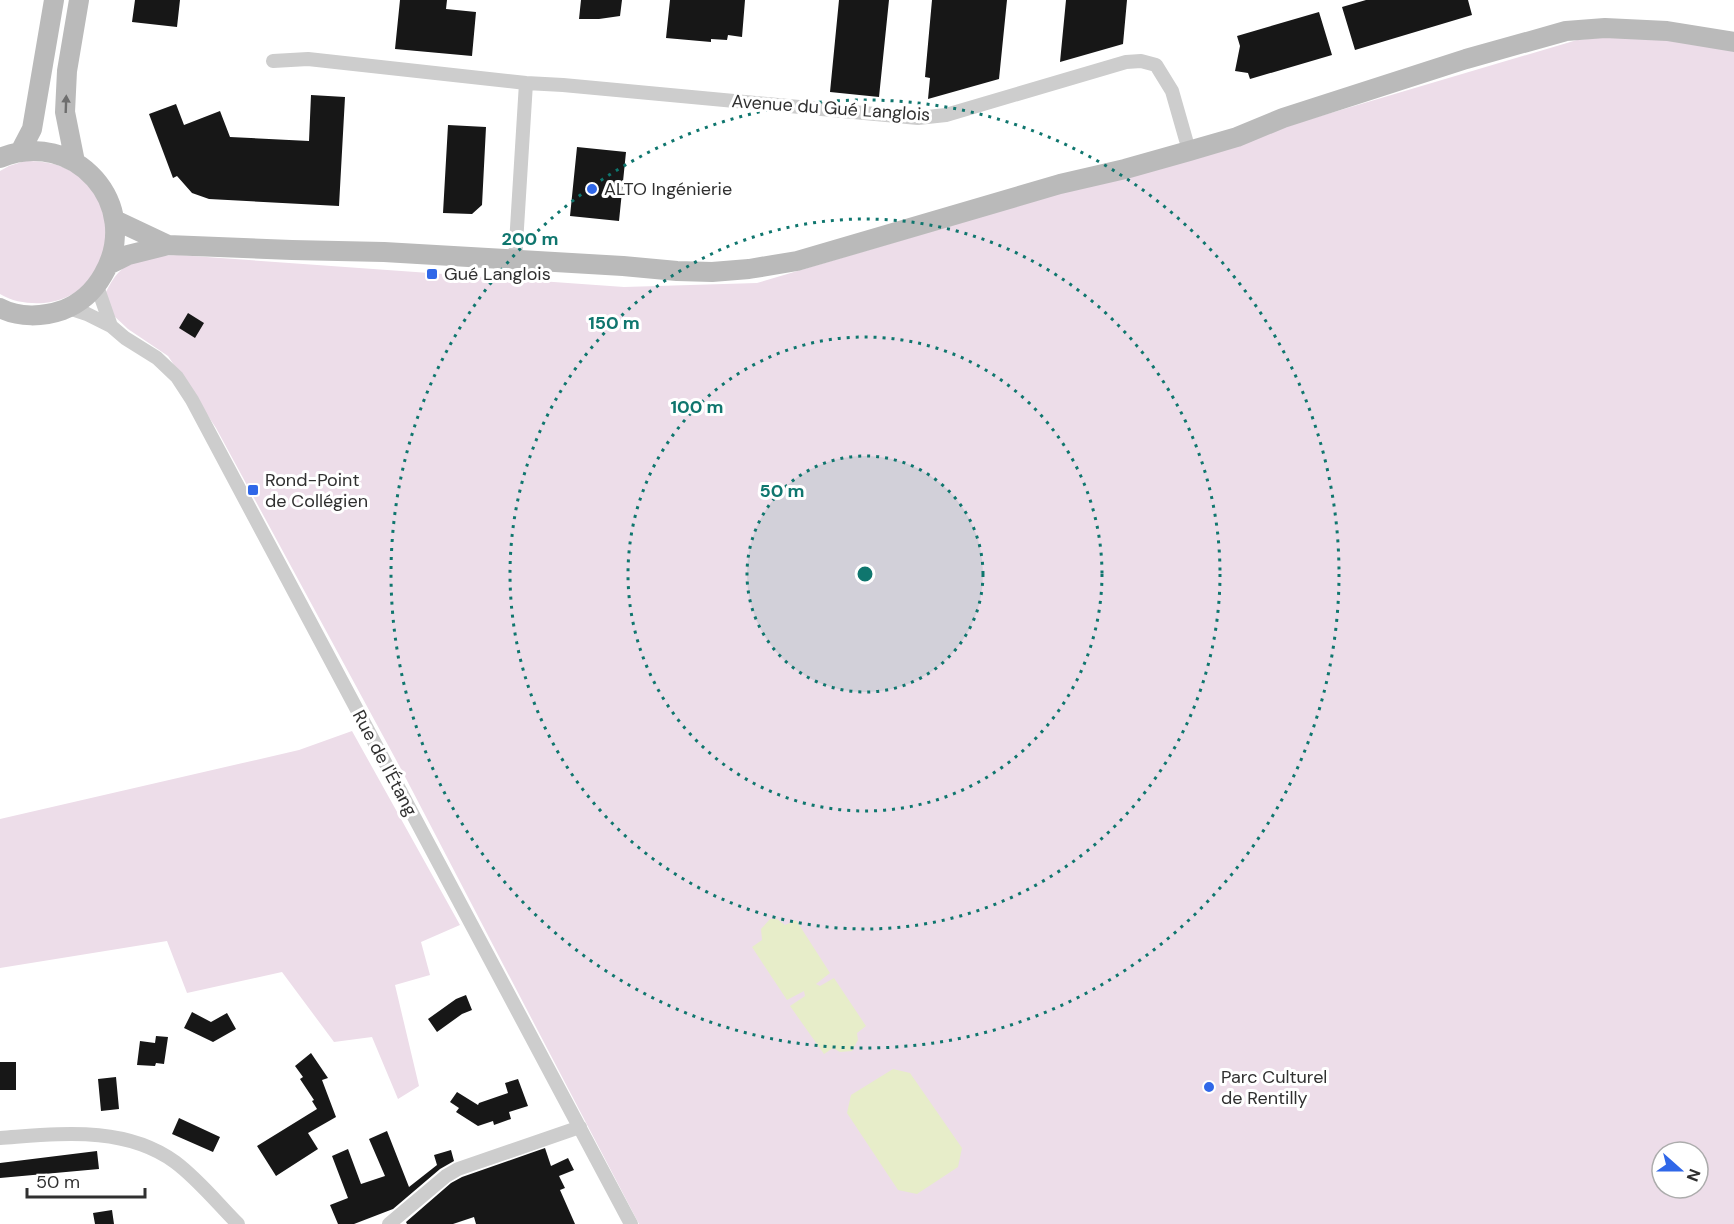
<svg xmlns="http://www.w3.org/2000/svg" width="1734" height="1224" font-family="'DM Sans',sans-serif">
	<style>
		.green { fill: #eddde9; fill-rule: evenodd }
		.water { fill: #e7edc9 }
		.building { fill: #171717 }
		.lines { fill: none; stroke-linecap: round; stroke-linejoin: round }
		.street { stroke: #cdcdcd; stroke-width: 14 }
		.secondary { stroke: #bababa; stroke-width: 20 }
		.oneway { fill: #6e6e6e }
		.ring { fill: none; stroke: #0f766e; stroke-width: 3; stroke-dasharray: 3 6 }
		.poi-dot { fill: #3067e8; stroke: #fff; stroke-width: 2 }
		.labels { text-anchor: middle; stroke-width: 6; stroke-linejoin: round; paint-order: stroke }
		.street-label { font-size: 18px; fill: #303030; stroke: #fff }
		.poi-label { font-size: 18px; fill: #303030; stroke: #fff; text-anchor: start }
		.centre { fill: #0f766e; stroke: #fff; stroke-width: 3 }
		.ring-label { font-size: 18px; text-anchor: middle; font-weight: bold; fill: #0f766e; stroke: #fff; stroke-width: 6; stroke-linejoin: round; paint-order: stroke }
	</style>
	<rect width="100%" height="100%" fill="#fff"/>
	<path class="green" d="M1607 37 1668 40 1734 50V1224H639L401 769 216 428 168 356 128 329 112 314 105 294C122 258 141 256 178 255L624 287 757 283 1577 40ZM1662 1152H1698V1188H1662Z
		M25 161C129 157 130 295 44 303 29 304 13 302 0 294V171L9 166Z
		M352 731 460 925 421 942 430 975 395 985 419 1086 398 1099 372 1037 334 1042 282 972 187 993 167 941 0 968V819L299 750Z"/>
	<path class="water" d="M770 919H777L785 925 796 920 830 973 816 984 820 986 834 978 866 1026 857 1033 858 1040 852 1051 840 1052 833 1048 824 1054 790 1006 805 996 804 991 787 1000 752 947 762 940 761 929Z
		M893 1069 910 1073 962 1148 958 1167 917 1194 898 1190 847 1113 851 1095Z"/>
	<path class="building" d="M135 0H180L177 27 132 22Z
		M400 0H447L446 9 476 12 472 56 395 49Z
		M581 0H622L620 16 599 19H579Z
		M670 0H745L742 37 728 35 727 40 711 39V42L666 38Z
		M839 0H889L879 97 830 92Z
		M932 0H1007L999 79 928 99 930 78 925 77Z
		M1066 0H1127L1123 44 1060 62Z
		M1366 0H1468L1472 15 1355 50 1342 7Z
		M1319 12 1332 55 1250 79 1248 73 1235 71 1240 46 1237 36Z
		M311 95 345 97 339 206 209 199 192 193 177 176 173 178 149 114 176 104 184 125 220 111 230 137 309 141Z
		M448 125 486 127 482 205 472 214 443 213Z
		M577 147 626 152 619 221 570 216Z
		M188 313 204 323 195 338 179 328Z
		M466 995 472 1010 462 1014 437 1032 428 1019 456 999Z
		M192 1012 211 1022 227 1013 236 1029 213 1042 184 1028Z
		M156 1036 168 1037 164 1064 156 1063 155 1066 137 1065 140 1041 155 1043Z
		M311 1053 328 1078 322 1080 336 1117 308 1133 318 1149 276 1176 257 1146 317 1109 312 1101 314 1100 300 1079 303 1077 295 1066Z
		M0 1062H16V1090H0Z
		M116 1077 119 1109 101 1111 98 1079Z
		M518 1079 528 1106 509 1112 511 1119 494 1125 493 1121 478 1126 456 1112 459 1108 450 1102 457 1092 478 1105 479 1103 508 1093 505 1083Z
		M179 1118 220 1137 213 1152 172 1134Z
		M387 1131 409 1187 437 1165 434 1155 451 1150 454 1161 440 1169 393 1209 354 1224H338L330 1205 348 1198 332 1156 348 1149 361 1184 385 1176 369 1139Z
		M545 1148 551 1166 568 1158 574 1170 559 1176 565 1188 560 1190 575 1224H476L474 1217 453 1224H407L406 1222 451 1183 462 1177Z
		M97 1151 99 1169 0 1178V1163Z
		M112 1210 114 1224H95L93 1213Z"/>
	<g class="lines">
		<path class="street" d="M273 61 308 59 526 83 563 85 918 118 946 115 1126 62 1141 61 1156 65 1172 91 1186 140
			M515 260 526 83
			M97 286 111 326
			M69 308 87 314 111 326 125 338 157 358 177 377 192 400 631 1224
			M0 1138C59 1134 124 1125 175 1162 198 1179 218 1204 238 1224
			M389 1224 446 1176 458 1169 580 1127"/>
		<path class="secondary" d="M20 152 32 129 54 0
			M0 158C74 127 144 205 103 275 94 291 81 303 63 310 43 317 19 318 0 308
			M75 162 65 112 67 71 79 0
			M115 220 168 245
			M110 264 128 255 168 245 292 250 384 252 623 266 677 271 712 272 749 269 797 261 1060 184 1125 169 1189 151 1237 137 1283 118 1466 59 1566 31 1605 28 1667 31 1734 42"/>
	</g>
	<defs><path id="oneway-solid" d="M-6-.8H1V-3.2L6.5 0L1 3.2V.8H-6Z" transform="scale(1.5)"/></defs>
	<use class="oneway" href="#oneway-solid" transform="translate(66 104) rotate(-88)"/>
	<circle cx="865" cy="574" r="118" fill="#0f766e" fill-opacity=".12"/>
	<g class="ring">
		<circle cx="865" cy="574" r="118"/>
		<circle cx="865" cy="574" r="237"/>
		<circle cx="865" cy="574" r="355"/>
		<circle cx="865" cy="574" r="474"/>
	</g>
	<g class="poi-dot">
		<circle cx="592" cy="189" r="6"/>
		<rect x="426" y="268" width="12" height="12" rx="3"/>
		<rect x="247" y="484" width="12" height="12" rx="3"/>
		<circle cx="1209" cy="1087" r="6"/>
	</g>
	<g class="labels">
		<g class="street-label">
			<text transform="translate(831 108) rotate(4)" y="6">Avenue du Gué Langlois</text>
			<text transform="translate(385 763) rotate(62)" y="6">Rue de l'Étang</text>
		</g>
		<g class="poi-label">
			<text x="604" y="195">ALTO Ingénierie</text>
			<text x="444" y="280">Gué Langlois</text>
			<text x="265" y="486">Rond-Point<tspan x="265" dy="21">de Collégien</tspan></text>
			<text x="1221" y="1083">Parc Culturel<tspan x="1221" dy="21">de Rentilly</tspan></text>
		</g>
	</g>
	<circle cx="865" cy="574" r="9" class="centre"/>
	<g class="ring-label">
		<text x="530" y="245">200 m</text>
		<text x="614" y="329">150 m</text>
		<text x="697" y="413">100 m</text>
		<text x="782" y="497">50 m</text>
	</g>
	<g transform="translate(1680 1170) rotate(111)"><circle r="28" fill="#ffffff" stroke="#acacac" stroke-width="1.5"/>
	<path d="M0-4.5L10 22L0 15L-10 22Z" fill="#3067e8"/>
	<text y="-9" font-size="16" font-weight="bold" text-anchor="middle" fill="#303030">N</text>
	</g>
	<path d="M27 1188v9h118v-9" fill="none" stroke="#303030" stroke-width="3"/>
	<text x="36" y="1188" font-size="18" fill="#303030" stroke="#ffffff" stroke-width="4.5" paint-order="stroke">50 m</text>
</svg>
